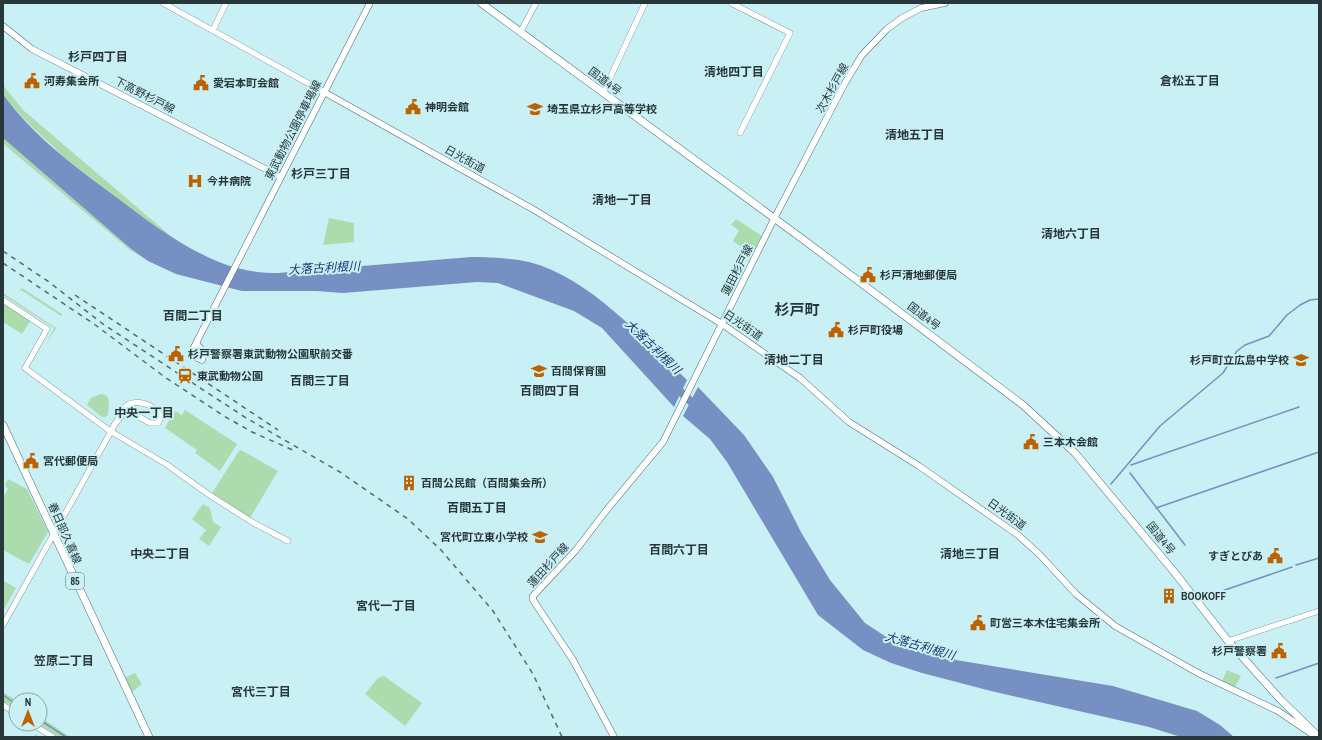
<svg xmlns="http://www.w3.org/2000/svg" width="1322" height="740" font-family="'Archivo Narrow','Noto Sans JP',sans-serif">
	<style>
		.green { fill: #acdbad }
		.water { fill: #7790c3 }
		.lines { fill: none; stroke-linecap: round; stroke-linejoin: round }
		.stream { stroke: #7790c3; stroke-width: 1.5 }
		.river { stroke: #7790c3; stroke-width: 8 }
		.tertiary-casing { stroke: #4a6d71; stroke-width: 6 }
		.secondary-casing { stroke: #4a6d71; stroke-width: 7 }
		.primary-casing { stroke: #4a6d71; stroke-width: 8 }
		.trunk-casing { stroke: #4a6d71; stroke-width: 8 }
		.tertiary { stroke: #fff; stroke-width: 5.5 }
		.secondary { stroke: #fff; stroke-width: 6 }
		.primary { stroke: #fff; stroke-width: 7 }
		.trunk { stroke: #fff; stroke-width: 7 }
		.rail { stroke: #53696c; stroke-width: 1.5; stroke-dasharray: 5 5; stroke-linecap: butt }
		.labels { text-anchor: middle; stroke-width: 4; stroke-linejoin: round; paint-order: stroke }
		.shield { fill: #c9f0f5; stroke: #586e71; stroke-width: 1 }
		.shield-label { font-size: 10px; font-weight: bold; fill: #283739 }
		.poi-label { font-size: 11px; font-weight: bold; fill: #283739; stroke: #c9f0f5; text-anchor: start }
		.street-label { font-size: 11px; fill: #283739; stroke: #c9f0f5 }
		.neighbourhood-label { font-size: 12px; font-weight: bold; fill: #283739; stroke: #c9f0f5 }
		.water-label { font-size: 12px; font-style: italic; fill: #193371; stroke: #c9f0f5 }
		.district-label { font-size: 15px; font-weight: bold; fill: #283739; stroke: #c9f0f5 }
	</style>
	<rect width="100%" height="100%" fill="#c9f0f5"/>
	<path class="green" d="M3 85 23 110 172 237 140 216 64 157 27 122 8 101 3 94Z
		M3 138 130 248 148 261 130 250 13 152 3 143Z
		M329 218 354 223V242L323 245Z
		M736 219 762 236 752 254 733 241 739 230 731 225Z
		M22 288 62 314 61 316 21 290 18 292Z
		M3 293 56 328 44 347 54 328 3 295Z
		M3 303 30 321 22 334 3 322Z
		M100 394 106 395 109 400 108 415 105 417H102L87 405 91 398Z
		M185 410 237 444 220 471 195 453 197 450 165 428 175 411 182 415Z
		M241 450 278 471 250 518 212 493 239 451Z
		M8 479 27 489 48 532 29 564 3 550V498L8 489 5 485Z
		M203 504 210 508 213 522 221 527 209 546 199 539 206 530 192 519Z
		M4 581 16 588 3 611V583Z
		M1227 670 1241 676 1235 687 1222 681Z
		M135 673 142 684 131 693 124 678Z
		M384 676 422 703 405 726 365 694 378 678Z
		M3 692 16 700V709L3 701Z
		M45 720 70 737H59L42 726Z"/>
	<path class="water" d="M3 94C31 134 73 165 112 194 146 220 180 246 219 262 239 270 258 273 278 273L471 257C490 257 510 258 529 262 589 277 643 339 687 380L674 407 602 328 574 311 498 283 477 282 343 293 316 291H242L176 274 148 261 130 248 3 138Z
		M698 387 744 435 773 477 802 534 830 580 865 623 900 646 938 657 1113 686 1197 711 1220 725 1234 737H1181L1149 727 991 691 922 673 891 663 863 650 818 615 727 462 710 439 683 416Z"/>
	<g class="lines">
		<path class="stream" d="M1131 465 1299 407
			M1130 473 1185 545
			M1111 484 1160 426 1223 373 1237 351 1245 345 1269 336 1287 315 1300 305 1310 300 1319 299
			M1156 508 1319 452
			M1296 565 1319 558
			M1222 591 1292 567
			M1276 678 1319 663
			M3 695 16 704
			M40 720 66 737
			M35 737 36 736"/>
		<path class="river" d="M673 385 698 408"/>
		<defs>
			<path id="tertiary" d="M163 3 324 92
				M731 3 790 33 740 133
				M213 30 226 3
				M521 31 536 3
				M603 93 645 3
				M3 300 47 329 25 368 110 431 166 464 208 494 252 522 288 541
				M3 625 124 408C133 397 156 404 161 417L158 423H150L130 412 124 413 114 425
				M1228 641 1319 611
				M3 705 16 714
				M32 724 53 737"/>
			<path id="secondary" d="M3 26 32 49 281 177
				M324 92 536 211 722 324 800 378 849 422 919 466 1018 535 1040 555 1076 594 1115 626 1198 673 1278 711 1315 736
				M197 344 204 353 202 360 193 356 192 351 370 3
				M614 737 573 660 533 600V596L576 550 605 512 663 442 774 219 845 83 862 55 887 29 902 18 921 8 945 3"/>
			<path id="primary" d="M3 425 149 737"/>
			<path id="trunk" d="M481 3 808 243 1023 405 1075 453 1175 573 1228 641 1281 700 1319 737"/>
		</defs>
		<use href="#tertiary" class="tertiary-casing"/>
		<use href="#secondary" class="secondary-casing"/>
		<use href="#primary" class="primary-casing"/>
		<use href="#trunk" class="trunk-casing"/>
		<use href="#tertiary" class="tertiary"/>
		<use href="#secondary" class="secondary"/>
		<use href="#primary" class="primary"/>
		<use href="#trunk" class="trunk"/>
		<path class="rail" d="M3 251 49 282 103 324 243 416 340 472 408 519 441 550 493 611 533 674 562 737
			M3 263 94 324 166 378 224 416 252 432 295 451
			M75 295 278 430"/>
	</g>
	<defs>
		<symbol id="civic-bare" viewBox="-9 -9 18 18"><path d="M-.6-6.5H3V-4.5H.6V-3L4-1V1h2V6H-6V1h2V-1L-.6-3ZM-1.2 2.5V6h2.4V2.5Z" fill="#bc6201" stroke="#c9f0f5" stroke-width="2.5" paint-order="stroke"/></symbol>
		<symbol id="school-bare" viewBox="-9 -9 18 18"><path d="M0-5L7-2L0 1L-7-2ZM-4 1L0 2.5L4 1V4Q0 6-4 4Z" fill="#bc6201" stroke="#c9f0f5" stroke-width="2.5" paint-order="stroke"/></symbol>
		<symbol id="hospital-bare" viewBox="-9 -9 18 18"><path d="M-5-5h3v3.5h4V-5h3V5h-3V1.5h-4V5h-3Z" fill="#bc6201" stroke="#c9f0f5" stroke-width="2.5" paint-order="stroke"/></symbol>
		<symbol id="station-bare" viewBox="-9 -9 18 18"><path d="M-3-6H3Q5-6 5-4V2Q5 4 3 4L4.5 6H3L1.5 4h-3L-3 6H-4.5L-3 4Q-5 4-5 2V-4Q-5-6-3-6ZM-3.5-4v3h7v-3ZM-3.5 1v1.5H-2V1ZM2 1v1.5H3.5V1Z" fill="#bc6201" stroke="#c9f0f5" stroke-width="2.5" paint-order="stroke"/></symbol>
		<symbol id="building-bare" viewBox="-9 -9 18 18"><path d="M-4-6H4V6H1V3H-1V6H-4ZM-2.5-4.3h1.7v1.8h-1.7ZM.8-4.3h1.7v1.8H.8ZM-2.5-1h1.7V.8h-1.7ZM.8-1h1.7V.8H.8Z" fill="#bc6201" stroke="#c9f0f5" stroke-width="2.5" paint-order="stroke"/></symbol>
	</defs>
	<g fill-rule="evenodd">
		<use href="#civic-bare" x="21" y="70" width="22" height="22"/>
		<use href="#civic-bare" x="190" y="72" width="22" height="22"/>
		<use href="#civic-bare" x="402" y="96" width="22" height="22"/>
		<use href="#school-bare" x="524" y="98" width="22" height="22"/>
		<use href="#hospital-bare" x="184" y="170" width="22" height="22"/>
		<use href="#civic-bare" x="857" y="264" width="22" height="22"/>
		<use href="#civic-bare" x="825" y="319" width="22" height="22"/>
		<use href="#civic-bare" x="165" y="343" width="22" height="22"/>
		<use href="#school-bare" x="1290" y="349" width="22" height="22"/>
		<use href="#school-bare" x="528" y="360" width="22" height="22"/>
		<use href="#station-bare" x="174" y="365" width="22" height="22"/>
		<use href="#civic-bare" x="1020" y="431" width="22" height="22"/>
		<use href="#civic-bare" x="20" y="450" width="22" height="22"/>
		<use href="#building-bare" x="398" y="472" width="22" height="22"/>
		<use href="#school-bare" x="529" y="526" width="22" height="22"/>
		<use href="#civic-bare" x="1264" y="545" width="22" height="22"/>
		<use href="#building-bare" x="1158" y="585" width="22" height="22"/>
		<use href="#civic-bare" x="967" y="612" width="22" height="22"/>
		<use href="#civic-bare" x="1268" y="640" width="22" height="22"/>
	</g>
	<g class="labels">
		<rect class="shield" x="66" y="573" width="18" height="16" rx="3"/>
		<g class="shield-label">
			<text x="75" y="585">85</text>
		</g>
		<g class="poi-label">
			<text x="44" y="85">河寿集会所</text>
			<text x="213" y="87">愛宕本町会館</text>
			<text x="425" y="111">神明会館</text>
			<text x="547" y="113">埼玉県立杉戸高等学校</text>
			<text x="207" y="185">今井病院</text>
			<text x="880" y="279">杉戸清地郵便局</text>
			<text x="848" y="334">杉戸町役場</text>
			<text x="188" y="358">杉戸警察署東武動物公園駅前交番</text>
			<text x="1289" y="364" text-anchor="end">杉戸町立広島中学校</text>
			<text x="551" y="375">百間保育園</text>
			<text x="197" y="380">東武動物公園</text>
			<text x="1043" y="446">三本木会館</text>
			<text x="43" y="465">宮代郵便局</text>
			<text x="421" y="487">百間公民館（百間集会所）</text>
			<text x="528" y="541" text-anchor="end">宮代町立東小学校</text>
			<text x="1263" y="560" text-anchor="end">すぎとぴあ</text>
			<text x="1181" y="600">BOOKOFF</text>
			<text x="990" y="627">町営三本木住宅集会所</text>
			<text x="1267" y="655" text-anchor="end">杉戸警察署</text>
		</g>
		<g class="street-label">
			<text transform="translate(605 81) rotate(37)" y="4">国道4号</text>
			<text transform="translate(832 88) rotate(-61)" y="4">次木杉戸線</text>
			<text transform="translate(145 95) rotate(27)" y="4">下高野杉戸線</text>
			<text transform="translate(293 130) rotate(-63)" y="4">東武動物公園停車場線</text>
			<text transform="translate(465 159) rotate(29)" y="4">日光街道</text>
			<text transform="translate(737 270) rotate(-63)" y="4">蓮田杉戸線</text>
			<text transform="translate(924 316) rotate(37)" y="4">国道4号</text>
			<text transform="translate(743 325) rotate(34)" y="4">日光街道</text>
			<text transform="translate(1007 514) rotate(36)" y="4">日光街道</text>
			<text transform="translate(65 533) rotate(66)" y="4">春日部久喜線</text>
			<text transform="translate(1161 538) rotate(51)" y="4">国道4号</text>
			<text transform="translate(548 565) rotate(-48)" y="4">蓮田杉戸線</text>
		</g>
		<g class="neighbourhood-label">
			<text x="98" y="61">杉戸四丁目</text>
			<text x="734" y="76">清地四丁目</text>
			<text x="1190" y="85">倉松五丁目</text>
			<text x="915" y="139">清地五丁目</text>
			<text x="321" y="178">杉戸三丁目</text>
			<text x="622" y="204">清地一丁目</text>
			<text x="1071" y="238">清地六丁目</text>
			<text x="193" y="320">百間二丁目</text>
			<text x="794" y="364">清地二丁目</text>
			<text x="320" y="385">百間三丁目</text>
			<text x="550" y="395">百間四丁目</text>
			<text x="144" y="417">中央一丁目</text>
			<text x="477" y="512">百間五丁目</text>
			<text x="679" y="554">百間六丁目</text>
			<text x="160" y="558">中央二丁目</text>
			<text x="970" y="558">清地三丁目</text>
			<text x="386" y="610">宮代一丁目</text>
			<text x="64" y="665">笠原二丁目</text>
			<text x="261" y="696">宮代三丁目</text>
		</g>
		<g class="water-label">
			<text transform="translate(324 268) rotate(-3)" y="4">大落古利根川</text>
			<text transform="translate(653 347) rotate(44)" y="4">大落古利根川</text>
			<text transform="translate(920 646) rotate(16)" y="4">大落古利根川</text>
		</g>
		<g class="district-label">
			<text x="797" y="315">杉戸町</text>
		</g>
	</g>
	<rect width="1322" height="740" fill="none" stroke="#283739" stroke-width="8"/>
	<g transform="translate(28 712)"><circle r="19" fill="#c9f0f5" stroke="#89a6aa"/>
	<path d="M0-3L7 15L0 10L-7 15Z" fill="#bc6201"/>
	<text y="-6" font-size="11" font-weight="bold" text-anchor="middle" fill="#283739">N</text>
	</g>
</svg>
